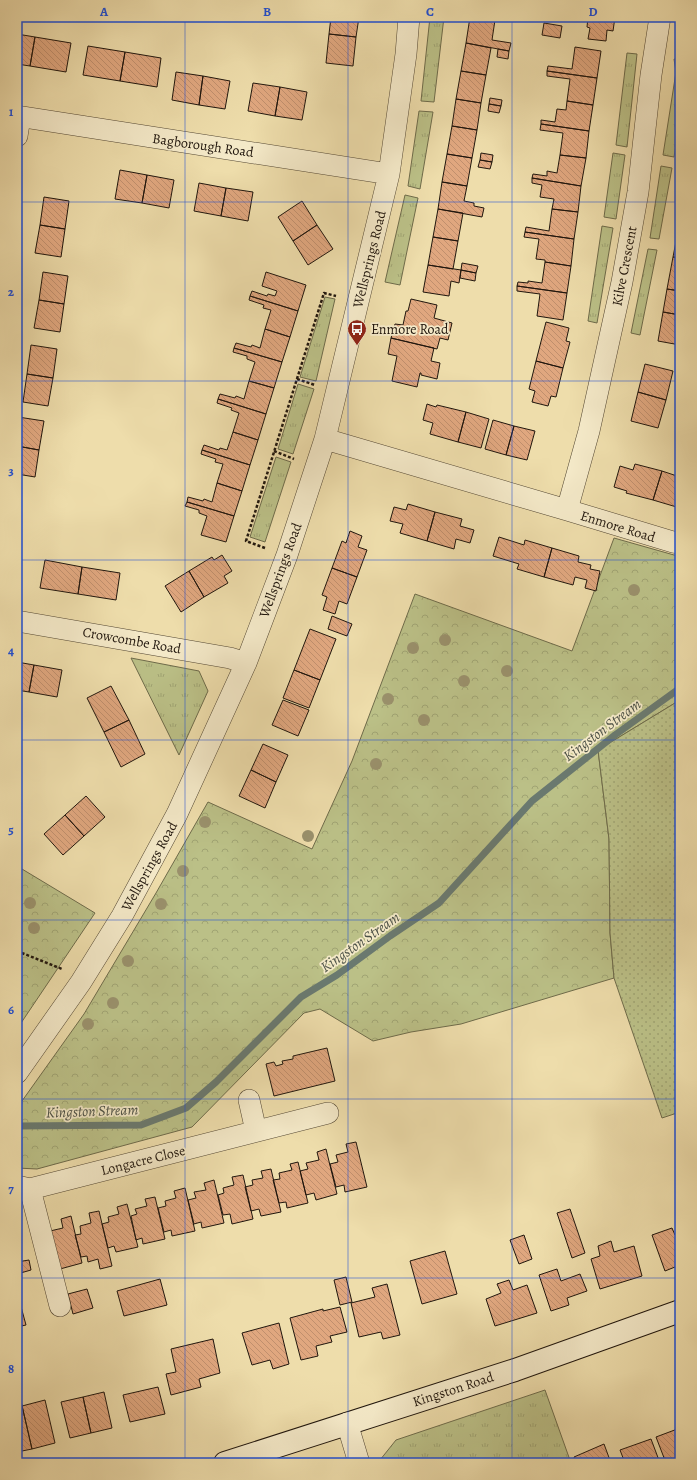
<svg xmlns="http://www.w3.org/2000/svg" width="697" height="1480" font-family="Alegreya,serif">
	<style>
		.grass { fill: url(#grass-tufts); stroke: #6e6b4a }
		.forest { fill: url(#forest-crowns); stroke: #6e6b4a }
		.garden { fill: url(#garden-dots); stroke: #6e6b4a }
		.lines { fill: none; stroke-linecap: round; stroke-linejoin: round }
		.stream { stroke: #6a796f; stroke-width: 7 }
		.building { fill: url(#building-back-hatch); stroke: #20160d }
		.street-casing { stroke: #544834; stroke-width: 22 }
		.secondary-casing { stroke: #20160d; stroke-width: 24 }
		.path { stroke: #20160d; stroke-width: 2.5; stroke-dasharray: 3 2; stroke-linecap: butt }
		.street { stroke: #f4e9c8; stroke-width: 21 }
		.secondary { stroke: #f4e9c8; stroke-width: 22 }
		.tree { fill: #9a916c }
		.grid { fill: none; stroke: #1d4ed8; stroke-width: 1; stroke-opacity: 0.55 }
		.labels { text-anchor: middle; stroke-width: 3.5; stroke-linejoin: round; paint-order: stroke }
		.street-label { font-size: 14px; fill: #20160d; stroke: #f4e9c8 }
		.poi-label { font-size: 14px; fill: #20160d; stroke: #f4e9c8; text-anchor: start }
		.water-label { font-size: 15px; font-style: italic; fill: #4b5046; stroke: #f4e9c8 }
		.neatline { fill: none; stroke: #1d4ed8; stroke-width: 1.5 }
		.grid-label { font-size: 13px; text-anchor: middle; font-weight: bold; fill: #1d4ed8 }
	</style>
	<defs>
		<pattern id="grass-tufts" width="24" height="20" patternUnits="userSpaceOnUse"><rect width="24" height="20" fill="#bbc087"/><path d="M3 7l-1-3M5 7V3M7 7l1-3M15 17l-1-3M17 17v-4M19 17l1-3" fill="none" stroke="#a0a473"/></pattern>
		<pattern id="forest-crowns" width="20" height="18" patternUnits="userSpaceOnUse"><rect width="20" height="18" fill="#bbc087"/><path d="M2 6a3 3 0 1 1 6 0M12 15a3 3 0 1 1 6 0" fill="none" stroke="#a0a473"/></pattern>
		<pattern id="garden-dots" width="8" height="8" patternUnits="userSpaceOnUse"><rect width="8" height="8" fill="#bbc087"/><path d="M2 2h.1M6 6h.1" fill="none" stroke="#a0a473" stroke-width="1.8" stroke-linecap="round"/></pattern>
		<pattern id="building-back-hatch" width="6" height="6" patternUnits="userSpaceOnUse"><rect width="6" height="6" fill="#e0a77f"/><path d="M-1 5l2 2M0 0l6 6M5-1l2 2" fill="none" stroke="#c08f6d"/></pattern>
	</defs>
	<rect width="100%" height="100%" fill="#eeddab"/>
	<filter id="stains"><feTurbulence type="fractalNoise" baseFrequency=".005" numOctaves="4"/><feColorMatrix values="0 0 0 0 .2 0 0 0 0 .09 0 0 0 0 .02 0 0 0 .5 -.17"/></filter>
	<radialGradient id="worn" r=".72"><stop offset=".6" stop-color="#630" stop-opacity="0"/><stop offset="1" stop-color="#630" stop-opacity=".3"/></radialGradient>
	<path class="grass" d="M430 17H444L434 102 421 101Z
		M627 53 637 54 627 147 616 145Z
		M674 59 680 60V120L674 157 663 155 676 72Z
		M419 111 433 112 420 189 408 186Z
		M613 153 625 155 616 219 604 217Z
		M661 166 672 168 659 239 650 238Z
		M405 195 418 198 400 285 385 282Z
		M602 226 613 228 597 323 588 321Z
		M648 249 657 250 640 335 631 333Z
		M325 297 335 299 316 381 300 377Z
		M298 384 314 389 293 454 278 449Z
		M276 457 291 462 265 542 250 537Z
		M131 658 199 671 208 691 179 755Z
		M545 1390 571 1463 549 1460 519 1463H381L380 1460 396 1440Z"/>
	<path class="forest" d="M614 538 674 555H680V700L598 750 609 839 610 933 614 978 461 1024 411 1032 373 1041 320 1009 304 1013 192 1127 37 1169 17 1168V1108L84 1014 156 893 208 802 312 849 352 761 415 594 572 651Z
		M17 866 95 913 17 1029Z"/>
	<path class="garden" d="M680 700V1112L662 1118 614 978 610 933 609 839 598 750Z"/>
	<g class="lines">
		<path class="stream" d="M17 1126 141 1125 186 1108 216 1082 301 997 337 975 390 936 439 903 532 801 615 735 680 688"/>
	</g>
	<path class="building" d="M331 17H359L356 37 329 34Z
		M470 17 495 20 492 40 511 43 509 51 466 43Z
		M588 17H615L613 31 607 30 606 41 588 39 590 28 587 27Z
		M544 23 562 26 560 38 542 35Z
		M17 34 35 37 30 66 17 64Z
		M329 34 356 37 353 66 326 63Z
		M35 37 71 43 66 72 30 66Z
		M466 43 491 48 486 75 461 71Z
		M88 46 125 52 120 81 83 75Z
		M575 47 601 51 597 78 547 71 548 66 572 69Z
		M498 49 509 51 508 59 497 57Z
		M125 52 161 58 157 87 120 81Z
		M461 71 486 75 481 103 456 99Z
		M547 71 597 78 593 105 567 101 570 79 547 76Z
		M176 72 203 76 199 105 172 100Z
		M203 76 230 81 225 109 199 105Z
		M253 83 280 87 275 116 248 111Z
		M280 87 307 92 302 120 275 116Z
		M490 98 502 100 501 106 489 104Z
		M456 99 481 103 477 130 452 126Z
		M567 101 593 105 589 131 541 124V120L555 122 557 109 566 110Z
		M489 104 501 106 499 113 488 111Z
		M541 124 589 131 586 158 560 155 563 133 540 130Z
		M452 126 477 130 472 158 447 154Z
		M481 153 493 155 492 162 480 160Z
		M447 154 472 158 467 186 442 182Z
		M560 155 586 158 581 186 532 178 533 174 547 176V171L557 173Z
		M480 160 492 162 490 169 478 167Z
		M120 170 147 175 142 203 115 199Z
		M147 175 174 180 169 208 142 203Z
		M532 178 581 186 578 212 552 209 554 199 540 197 542 185 532 183Z
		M442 182 467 186 464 201 474 203V206L484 208 482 217 438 209Z
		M199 183 226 188 221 216 194 211Z
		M226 188 253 192 248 221 221 216Z
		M44 197 69 201 65 229 40 225Z
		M302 201 317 225 293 241 278 217Z
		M438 209 463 213 458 241 433 237Z
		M552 209 578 212 574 239 525 232 526 227 549 231Z
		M40 225 65 229 61 257 35 253Z
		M317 225 333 249 308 265 293 241Z
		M678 231H680V258L673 257Z
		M525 232 574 239 571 266 545 262V260L536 259 539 239 524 237Z
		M433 237 458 241 453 269 428 265Z
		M673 257 680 258V291L667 289Z
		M545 262 571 266 567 293 517 286 518 282 528 283V281L542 283Z
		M462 263 478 266 476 273 461 270Z
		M428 265 461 270 459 283 451 281 449 296 423 292Z
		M461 270 476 273 475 281 460 278Z
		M43 272 68 276 64 304 39 300Z
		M266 272 306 285 298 311 250 296 252 291 267 296 268 294 275 296 277 291 262 286Z
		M517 286 567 293 563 320 537 316 540 294 517 291Z
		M667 289 680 291V315L663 312Z
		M250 296 298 311 290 337 265 329 271 310 263 308 264 305 249 300Z
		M411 299 437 305 434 318 452 323 448 340 440 338 437 349 391 338 395 324 403 325 406 311H408Z
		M39 300 64 304 60 332 34 328Z
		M663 312 680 315V345L658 341Z
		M546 322 569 328 566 341 570 342 563 368 536 361Z
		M265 329 290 337 282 362 234 348 236 343 251 347 252 345 260 348Z
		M391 338 434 348 431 361 440 363 437 379 421 375V373H420L417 387 392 381 397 356 388 354Z
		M31 345 57 349 53 378 27 374Z
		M234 348 282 362 274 388 249 381 255 362 247 359V356L233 352Z
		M536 361 563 368 556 397 551 396 548 406 532 402 535 391 529 389Z
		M645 364 673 371 666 400 638 392Z
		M27 374 53 378 48 406 23 402Z
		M249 381 274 388 266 414 218 399 220 394 235 398 236 396 244 399Z
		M638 392 666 400 658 428 631 421Z
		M218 399 266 414 258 440 233 432 239 413 231 410 232 408 217 403Z
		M427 404 436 407 437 405 466 412 458 442 430 434 433 423 423 420Z
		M466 412 489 419 481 448 458 442Z
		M18 417 44 421 39 450 17 446Z
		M493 420 514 426 506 455 485 449Z
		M514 426 535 431 527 460 506 455Z
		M233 432 258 440 250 465 202 450 204 445 219 450 220 448 227 450Z
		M17 446 39 450 35 477 17 474Z
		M202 450 250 465 242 491 217 483 223 464 215 462 216 459 201 454Z
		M635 464 662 471 653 500 626 493 627 491 614 487 620 466 633 470Z
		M662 471 680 477V508L653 500Z
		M217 483 242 491 234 516 187 502 188 497 203 501 204 499 212 502Z
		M187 502 234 516 226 542 201 535 207 516 199 513V510L185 506Z
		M408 504 435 512 427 541 400 533 403 524 390 521 394 507 406 510Z
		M435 512 462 519 460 526 474 530 470 543 456 539 454 549 427 541Z
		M350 531 362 536 358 547 367 550 357 577 332 568 342 541 346 543Z
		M499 537 524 545 525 540 552 548 544 577 517 569 519 564 493 556Z
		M552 548 579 556 578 562 591 565 590 569 600 571 596 591 585 588 587 580 575 577 573 585 544 577Z
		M222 555 232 571 224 576 228 583 204 597 189 571 212 557 214 560Z
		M45 560 82 567 78 594 40 588Z
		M82 567 120 573 116 600 78 594Z
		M332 568 357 577 347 604 339 601 335 614 323 610 327 597 322 595Z
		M189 571 204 597 181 612 165 586Z
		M332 616 352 624 347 636 328 629Z
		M310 629 336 639 320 680 294 670Z
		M17 662 34 665 29 692 17 690Z
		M34 665 62 670 57 697 29 692Z
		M294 670 320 680 309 708 283 698Z
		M111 686 129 720 104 732 87 698Z
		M283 700 309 710 298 736 272 725Z
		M129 720 145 754 121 767 104 732Z
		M263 744 288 755 276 782 251 770Z
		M251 770 276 782 265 808 239 796Z
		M86 796 105 817 84 836 65 815Z
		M65 815 84 836 63 855 44 834Z
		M327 1048 335 1081 274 1096 266 1064 274 1062 276 1066 283 1064 282 1061 293 1059V1056Z
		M356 1142 367 1187 345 1192 344 1185 336 1187 330 1164 338 1162 336 1155 348 1152 346 1144Z
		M326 1149 337 1194 316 1200 314 1193 306 1195 300 1171 308 1169 306 1163 319 1160 317 1152Z
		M298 1162 308 1203 287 1208 286 1202 279 1203 273 1180 280 1179 279 1173 292 1170 290 1164Z
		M271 1169 281 1212 261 1216 259 1209 251 1211 245 1187 253 1185 252 1180 263 1178 261 1171Z
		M243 1175 253 1219 232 1224 230 1214 223 1215 218 1195 224 1193 223 1188 234 1185 232 1177Z
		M214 1180 224 1223 202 1228 201 1222 194 1224 188 1200 196 1198 194 1192 206 1190 204 1183Z
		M185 1188 195 1231 172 1236 171 1230 164 1232 158 1208 166 1206 165 1201 176 1198 174 1191Z
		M155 1197 165 1239 143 1244 142 1238 136 1240 131 1216 137 1214 135 1209 147 1206 145 1199Z
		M127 1204 138 1247 116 1252 114 1246 108 1248 102 1224 109 1222 108 1217 119 1214 117 1207Z
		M570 1209 585 1253 572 1258 557 1213Z
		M99 1211 112 1266 100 1269 98 1259 88 1262 87 1256 81 1257 75 1235 81 1234 80 1226 91 1223 89 1213Z
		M71 1216 82 1263 60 1269 50 1231 63 1228 61 1219Z
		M672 1228 675 1235 680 1233V1265L665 1271 652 1235Z
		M524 1235 532 1259 519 1264 510 1240Z
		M611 1241 614 1252 634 1246 642 1276 600 1289 591 1259 600 1256 598 1246Z
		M445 1251 457 1294 422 1304 410 1261Z
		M29 1260 31 1270 17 1274V1262Z
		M557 1269 561 1281 580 1274 587 1291 567 1298 569 1305 551 1311 539 1275Z
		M346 1277 352 1302 340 1305 334 1280Z
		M160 1279 167 1305 124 1316 117 1291Z
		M509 1280 513 1290 527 1285 537 1313 495 1326 486 1299 501 1293 497 1284Z
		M387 1284 400 1335 383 1339 381 1332 359 1337 351 1303 375 1297 372 1288Z
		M17 1289 20 1303 17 1304Z
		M87 1289 93 1308 73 1314 68 1294Z
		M20 1303 26 1325 17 1327V1304Z
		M340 1307 347 1332 330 1336 332 1342 316 1346 318 1356 301 1360 290 1318 323 1309V1311Z
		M279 1323 289 1364 273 1369 270 1360 252 1365 242 1333Z
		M213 1339 220 1373 199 1379 201 1387 171 1395 166 1374 176 1372 171 1349Z
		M158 1387 165 1414 130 1422 123 1395Z
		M104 1392 112 1428 91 1433 83 1397Z
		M83 1397 91 1433 70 1438 61 1402Z
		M45 1400 55 1443 32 1449 22 1406Z
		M21 1401 32 1449 17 1452V1402Z
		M680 1428V1463H666L656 1437Z
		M651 1439 660 1463H625L620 1450Z
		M604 1444 611 1463H576L574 1457Z"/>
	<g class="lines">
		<defs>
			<path id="street" d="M17 116 389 174
				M17 136 20 117
				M325 439 567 510 673 542 680 543
				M567 510 589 431 622 282 638 192 651 75 660 17
				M17 621 230 658 246 663
				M17 1073 81 982 122 916 177 814 246 663 287 555 325 439 389 174 406 54 409 17
				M249 1100 256 1131
				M17 1186 30 1189 328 1113
				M30 1189 60 1306
				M347 1423 359 1463"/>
			<path id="secondary" d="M225 1463 515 1370 680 1311"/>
		</defs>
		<use href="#street" class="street-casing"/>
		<use href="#secondary" class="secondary-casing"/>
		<path class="path" d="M297 379 315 385
			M274 451 294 459
			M265 548 246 541 324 293 336 296
			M17 951 62 969"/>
		<use href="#street" class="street"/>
		<use href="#secondary" class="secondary"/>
	</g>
	<g class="tree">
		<circle cx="634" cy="590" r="6"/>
		<circle cx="445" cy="640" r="6"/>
		<circle cx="413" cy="648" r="6"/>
		<circle cx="507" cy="671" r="6"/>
		<circle cx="464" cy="681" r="6"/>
		<circle cx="388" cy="699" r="6"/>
		<circle cx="424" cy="720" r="6"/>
		<circle cx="376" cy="764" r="6"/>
		<circle cx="205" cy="822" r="6"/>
		<circle cx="308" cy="836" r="6"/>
		<circle cx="183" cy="871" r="6"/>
		<circle cx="30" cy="903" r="6"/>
		<circle cx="161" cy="904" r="6"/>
		<circle cx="34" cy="928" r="6"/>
		<circle cx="128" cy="961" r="6"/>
		<circle cx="113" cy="1003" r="6"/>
		<circle cx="88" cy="1024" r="6"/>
	</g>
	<path class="grid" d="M185 17V1463M348 17V1463M512 17V1463M17 202H680M17 381H680M17 560H680M17 740H680M17 920H680M17 1099H680M17 1278H680"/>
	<defs>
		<symbol id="bus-pin" viewBox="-11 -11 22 30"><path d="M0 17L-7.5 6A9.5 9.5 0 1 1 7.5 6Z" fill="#8f2418" stroke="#f4e9c8"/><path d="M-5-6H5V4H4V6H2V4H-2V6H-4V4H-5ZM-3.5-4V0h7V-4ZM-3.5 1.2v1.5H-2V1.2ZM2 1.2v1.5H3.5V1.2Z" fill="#fff"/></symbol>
	</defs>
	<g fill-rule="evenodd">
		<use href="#bus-pin" x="346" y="318" width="22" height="30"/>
	</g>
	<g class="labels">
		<g class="street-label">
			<text transform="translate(203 145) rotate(8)" y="5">Bagborough Road</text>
			<text transform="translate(369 259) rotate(-76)" y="5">Wellsprings Road</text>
			<text transform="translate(624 266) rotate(-79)" y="5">Kilve Crescent</text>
			<text transform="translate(618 526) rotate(17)" y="5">Enmore Road</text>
			<text transform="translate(280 570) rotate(-70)" y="5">Wellsprings Road</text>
			<text transform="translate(132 640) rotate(10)" y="5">Crowcombe Road</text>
			<text transform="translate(149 866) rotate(-61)" y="5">Wellsprings Road</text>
			<text transform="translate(143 1160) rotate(-14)" y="5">Longacre Close</text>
			<text transform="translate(453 1389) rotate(-18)" y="5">Kingston Road</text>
		</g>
		<g class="poi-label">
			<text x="371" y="334">Enmore Road</text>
		</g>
		<g class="water-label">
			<text transform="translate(602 730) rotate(-37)" y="5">Kingston Stream</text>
			<text transform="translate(360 942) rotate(-35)" y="5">Kingston Stream</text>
			<text transform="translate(92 1111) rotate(-2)" y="5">Kingston Stream</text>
		</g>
	</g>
	<rect width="697" height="1480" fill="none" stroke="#eeddab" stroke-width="44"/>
	<rect x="22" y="22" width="653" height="1436" class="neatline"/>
	<g class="grid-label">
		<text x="104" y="16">A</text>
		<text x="267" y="16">B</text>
		<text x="430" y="16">C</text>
		<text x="593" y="16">D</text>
		<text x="11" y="116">1</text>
		<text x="11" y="296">2</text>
		<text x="11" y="475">3</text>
		<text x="11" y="655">4</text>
		<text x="11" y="834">5</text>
		<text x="11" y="1014">6</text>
		<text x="11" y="1193">7</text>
		<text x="11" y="1373">8</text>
	</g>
	<rect width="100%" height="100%" filter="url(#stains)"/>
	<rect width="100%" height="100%" fill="url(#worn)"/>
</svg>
